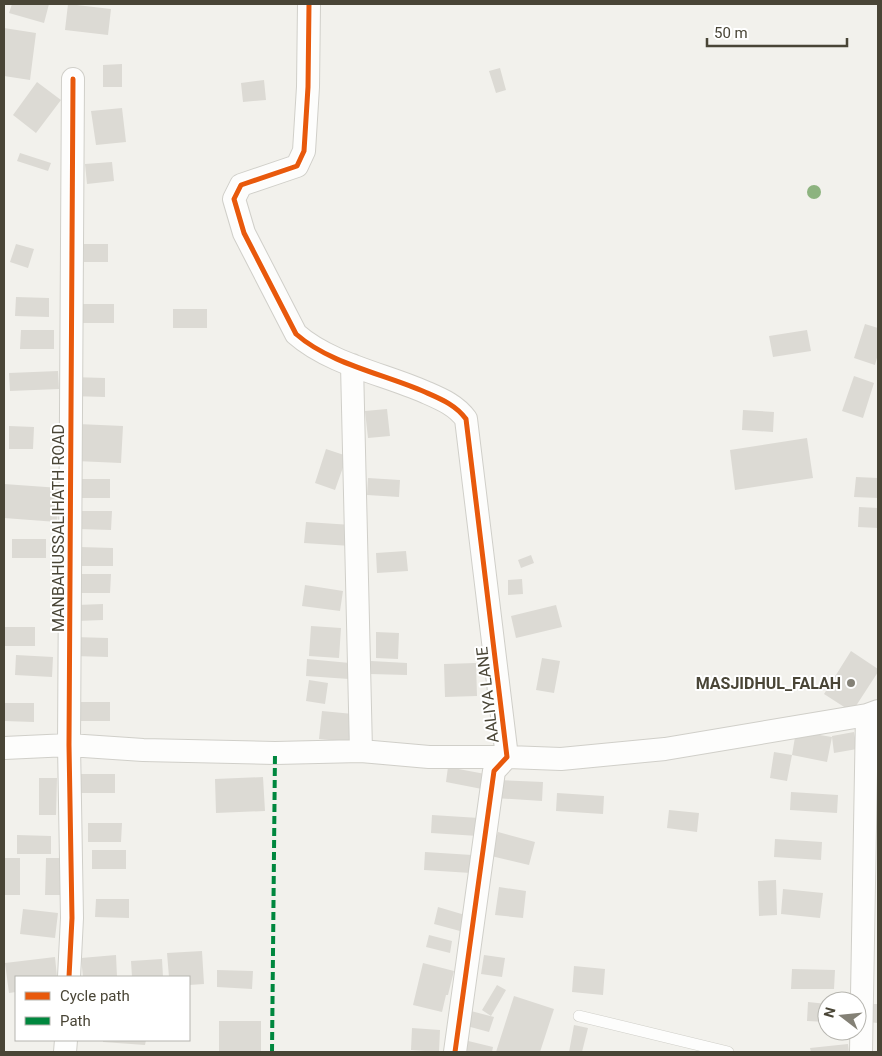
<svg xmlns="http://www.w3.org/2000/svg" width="882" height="1056" font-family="Roboto,sans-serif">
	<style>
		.building { fill: #dcdad4 }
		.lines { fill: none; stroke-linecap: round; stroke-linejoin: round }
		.service-casing { stroke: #d0cfc9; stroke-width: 12 }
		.minor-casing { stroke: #d0cfc9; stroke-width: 24 }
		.service { stroke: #fdfdfc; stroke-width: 11 }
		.minor { stroke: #fdfdfc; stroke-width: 22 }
		.quiet { stroke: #00873e; stroke-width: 4; stroke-dasharray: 8 4; stroke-linecap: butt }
		.cycleway-casing { stroke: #fff; stroke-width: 8 }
		.cycleway { stroke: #e8590c; stroke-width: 5 }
		.tree { fill: #8db37f }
		.poi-dot { fill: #848176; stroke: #fff; stroke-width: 2 }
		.labels { text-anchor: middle; stroke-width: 4; stroke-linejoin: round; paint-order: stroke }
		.street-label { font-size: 16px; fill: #494536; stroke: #fff }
		.poi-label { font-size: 16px; font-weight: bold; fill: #494536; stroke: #fff; text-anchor: end }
	</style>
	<rect width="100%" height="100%" fill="#f2f1ec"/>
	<path class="building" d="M12 4H49L44 23 9 13Z
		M68 4 111 9 108 35 65 30Z
		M4 28 36 33 30 80 4 76Z
		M122 64V87H103V65Z
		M500 68 506 90 496 93 489 71Z
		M264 80 266 100 243 102 241 83Z
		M37 82 61 100 36 133 13 115Z
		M122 108 126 142 96 145 91 111Z
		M20 153 51 163 48 171 17 161Z
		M112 162 114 181 87 184 85 164Z
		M16 244 34 249 28 268 10 262Z
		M84 244H108V262H84Z
		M16 297 49 298V317L15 316Z
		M80 304H114V323H80Z
		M173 309H207V328H173Z
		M865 324 878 328V354L875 365 854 358Z
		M21 330H54V349H20Z
		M807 330 811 351 773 357 769 336Z
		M58 371 59 389 10 391 9 373Z
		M854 376 874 383 863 418 842 411Z
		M71 377 105 378V397L71 396Z
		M387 409 390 436 368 438 365 411Z
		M743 410 774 412 773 432 742 430Z
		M78 424 123 426 121 463 76 461Z
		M9 426 34 427 33 449H9Z
		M807 438 813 478 735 490 730 450Z
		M326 449 347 456 335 490 315 483Z
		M856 477 878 478V498L854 497Z
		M368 478 400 480 399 497 367 495Z
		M77 479H110V498H77Z
		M4 484 60 488 57 522 4 518Z
		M859 507 878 508V528L858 527Z
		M78 511H112L111 530 78 529Z
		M306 522 352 525 351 546 304 543Z
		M12 539H46V558H12Z
		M80 547 113 548V566H79Z
		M406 551 408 571 377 573 376 553Z
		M531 555 534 563 521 568 518 560Z
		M77 574H111L110 593H76Z
		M522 579 523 594 508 595V580Z
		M305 585 343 591 340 611 302 606Z
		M103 604V620L77 621V605Z
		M556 605 562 627 516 638 511 616Z
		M311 626 341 628 339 658 309 656Z
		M4 627H35V646H4Z
		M376 632 399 633 398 659 376 658Z
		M74 637 108 638V657L74 656Z
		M851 651 878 669V672L852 712 824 694Z
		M16 655 53 657 52 677 15 675Z
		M542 658 560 661 554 693 536 690Z
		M307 659 350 663 349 679 306 676Z
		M371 661 407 663V675L370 674Z
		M476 663 477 696 445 697 444 664Z
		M309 680 328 683 325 704 306 701Z
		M76 702H110V721H76Z
		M4 703H34V722L4 721Z
		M322 711 353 714 350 742 319 739Z
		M796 731 832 737V736L854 732 857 749 834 753 832 737 827 762 792 755 787 781 770 778 774 752 792 755Z
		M448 767 485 774 482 789 446 782Z
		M81 774H115V793H81Z
		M263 777 265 811 216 813 215 779Z
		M39 778H57L56 815H39Z
		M496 780 543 782 542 801 495 798Z
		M791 792 838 795 837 813 790 810Z
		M557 793 604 796 603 814 556 811Z
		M669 810 699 813 697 832 667 828Z
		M432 815 479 818 478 836 431 833Z
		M88 823H122L121 842H88Z
		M498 832 535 842 529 865 491 856Z
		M17 835 51 836V854H17Z
		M775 839 822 842 821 860 774 857Z
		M92 850H126V869H92Z
		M425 852 472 855 471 873 424 870Z
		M4 858H20V895H4Z
		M46 858H63L62 895H45Z
		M776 880 777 915 759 916 758 881Z
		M499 887 526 891 523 918 495 915Z
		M783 889 823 893 820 918 781 914Z
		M96 899H129V918L95 917Z
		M438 907 465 915 460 931 434 924Z
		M23 909 58 913 55 938 20 934Z
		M429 935 452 941 450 953 426 947Z
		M202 951 204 984 189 985V977H169L167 953Z
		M116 955 117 977H83L81 958Z
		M484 955 505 958 502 977 481 974Z
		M55 957 57 977H16V992L9 993 5 963Z
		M162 959 163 977H132L131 961Z
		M423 963 454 971 448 995H446L442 1012 413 1005Z
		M574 966 605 969 603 995 572 992Z
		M792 969 835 970 834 989H791Z
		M217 970 253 971 252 989 217 987Z
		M497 985 506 990 491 1016 482 1010Z
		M514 996 554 1009 540 1052H496Z
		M808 1002 827 1004V1022L807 1021Z
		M868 1004H878V1023L867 1022Z
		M467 1010 494 1017 489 1032 463 1025Z
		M219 1021H261V1052H219Z
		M574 1025 588 1028 582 1052H569Z
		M412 1028 440 1030 439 1052 411 1050Z
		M460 1039 493 1047 492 1052H457Z
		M103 1040H146L145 1045 103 1042Z
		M848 1044 849 1052H811L810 1048Z"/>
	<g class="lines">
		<defs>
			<path id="service" d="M579 1016 728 1052"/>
			<path id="minor" d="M309 4 308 87 304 151 297 166 241 185 234 199 244 233 296 334C330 364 384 374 425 392 441 399 456 405 466 419L507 757 494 771 455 1052
				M352 365 361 751
				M4 748 69 745 143 750 275 753 361 751 429 757H507L561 759 665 749 867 715 878 711
				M69 977 72 918 69 745 73 79
				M65 1052 66 1040
				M861 1052 867 715"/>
		</defs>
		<use href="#service" class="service-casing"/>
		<use href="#minor" class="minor-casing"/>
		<use href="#service" class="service"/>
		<use href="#minor" class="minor"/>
		<path class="quiet" d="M272 1052 275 753"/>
		<defs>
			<path id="cycleway" d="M309 4 308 87 304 151 297 166 241 185 234 199 244 233 296 334C330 364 384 374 425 392 441 399 456 405 466 419L507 757 494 771 455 1052
				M69 977 72 918 69 745 73 79"/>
		</defs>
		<use href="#cycleway" class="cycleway-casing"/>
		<use href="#cycleway" class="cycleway"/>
	</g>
	<circle class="tree" cx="814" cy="192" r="7"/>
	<circle class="poi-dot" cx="851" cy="683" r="5"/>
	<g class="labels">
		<g class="street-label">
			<text transform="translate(58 528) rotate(-90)" y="6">MANBAHUSSALIHATH ROAD</text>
			<text transform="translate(487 695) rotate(-97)" y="6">AALIYA LANE</text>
		</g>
		<g class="poi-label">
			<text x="841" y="689">MASJIDHUL_FALAH</text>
		</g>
	</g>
	<rect width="882" height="1056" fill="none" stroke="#494536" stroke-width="10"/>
	<rect x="15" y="976" width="175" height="65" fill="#ffffff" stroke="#b6b5af"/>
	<rect x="25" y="992" width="25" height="8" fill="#e8590c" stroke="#b6b5af"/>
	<text x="60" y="1001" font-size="15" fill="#494536">Cycle path</text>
	<rect x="25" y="1017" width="25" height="8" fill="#00873e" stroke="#b6b5af"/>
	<text x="60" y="1026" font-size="15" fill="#494536">Path</text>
	<g transform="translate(842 1016) rotate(286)"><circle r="24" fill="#ffffff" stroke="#b6b5af"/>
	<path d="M0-4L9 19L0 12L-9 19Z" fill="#848176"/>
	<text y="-8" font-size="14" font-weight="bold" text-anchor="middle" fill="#494536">N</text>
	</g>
	<path d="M707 38v8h140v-8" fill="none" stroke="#494536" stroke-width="2.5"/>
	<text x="714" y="38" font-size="15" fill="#494536" stroke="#ffffff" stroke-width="4" paint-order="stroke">50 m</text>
</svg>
